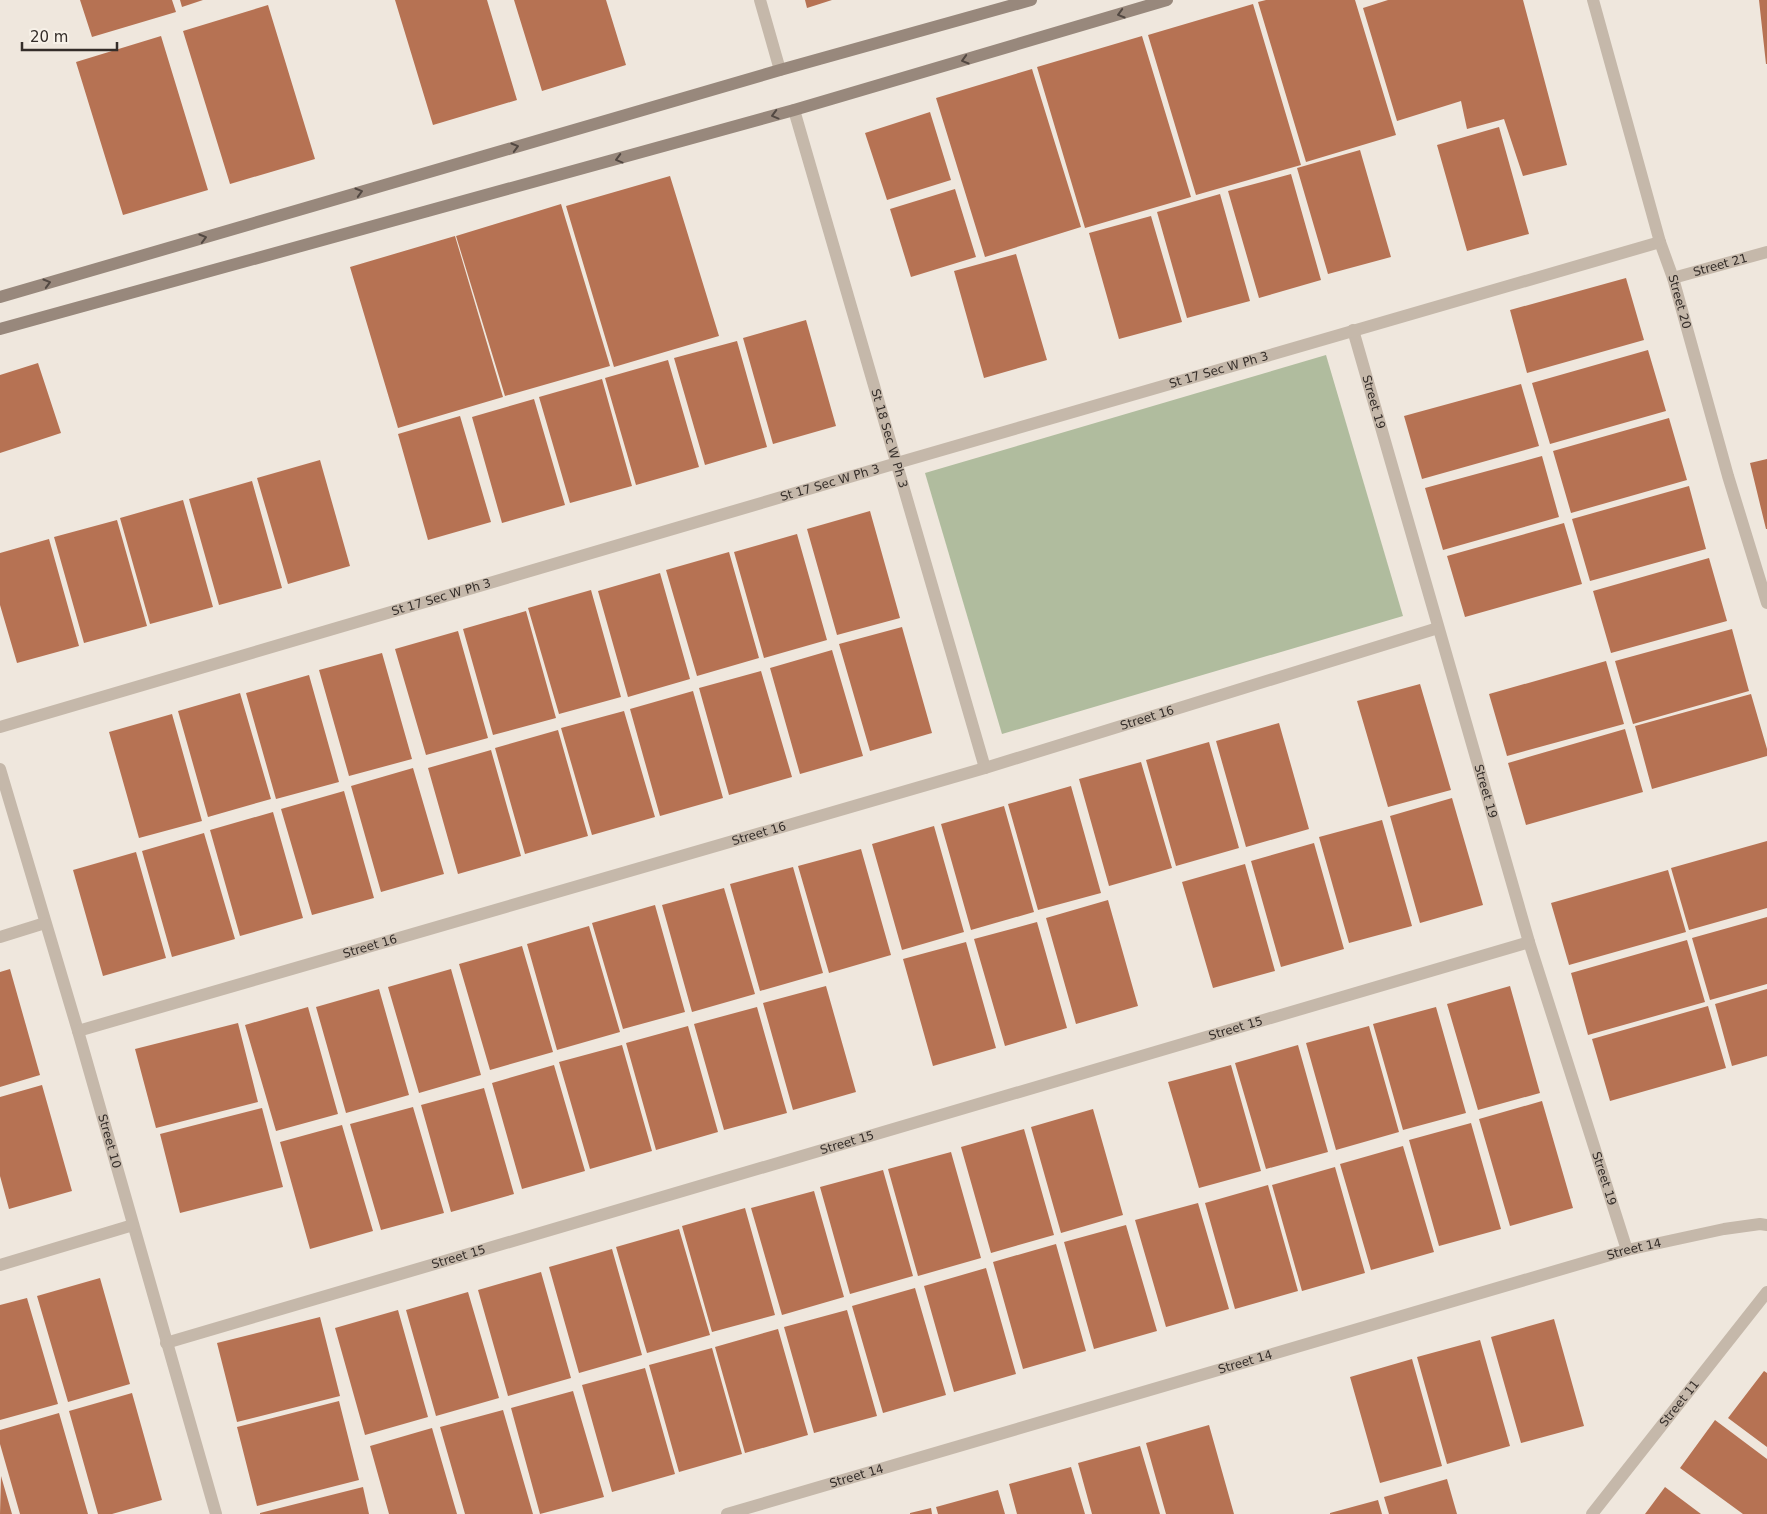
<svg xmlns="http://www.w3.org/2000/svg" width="1767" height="1514" font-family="'DejaVu Sans',sans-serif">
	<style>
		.green { fill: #b0bc9e }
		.building { fill: #b67253 }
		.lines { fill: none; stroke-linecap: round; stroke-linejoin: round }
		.street { stroke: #c5b8aa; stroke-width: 12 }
		.secondary { stroke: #98887c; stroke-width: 12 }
		.oneway { stroke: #524842 }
		.labels { text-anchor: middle; stroke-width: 5; stroke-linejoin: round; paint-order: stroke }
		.street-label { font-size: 12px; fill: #342d29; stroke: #f7f1e8 }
	</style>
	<rect width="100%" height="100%" fill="#efe7dd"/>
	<path class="green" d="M1326 355 1403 616 1002 734 925 473Z"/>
	<path class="building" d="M80 0H172L176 12 92 37Z
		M180 0H203L182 7Z
		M395 0H487L517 100 433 125Z
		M514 0H606L626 65 542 91Z
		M805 0H832L807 8Z
		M1266 0H1355L1396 135 1306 162 1258 2Z
		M1388 0H1523L1567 165 1523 176 1504 119 1467 129 1461 101 1397 121 1363 8Z
		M1759 0H1767V64H1766Z
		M1253 4 1301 165 1196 195 1148 35Z
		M268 5 315 159 230 184 183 31Z
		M161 36 208 190 123 215 76 62Z
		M1142 36 1191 197 1085 228 1037 67Z
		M1032 69 1081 227 985 257 936 98Z
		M930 112 951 180 887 200 865 133Z
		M1499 127 1529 234 1467 251 1437 145Z
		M1360 150 1391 257 1328 274 1297 168Z
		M1291 174 1321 280 1259 298 1228 191Z
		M670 176 719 336 614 367 566 206Z
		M955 189 976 257 911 277 890 209Z
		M1220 194 1250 301 1187 318 1157 212Z
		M561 204 610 366 505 396 456 236Z
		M1151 216 1182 322 1119 339 1089 233Z
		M455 236 503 397 398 428 350 267Z
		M1016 254 1047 360 984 378 954 271Z
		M1626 278 1644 340 1527 373 1510 310Z
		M806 320 836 426 773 444 743 338Z
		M737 341 767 447 705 465 674 358Z
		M1648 350 1666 411 1550 444 1532 383Z
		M668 360 699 467 636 485 605 378Z
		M38 363 61 433 0 453V375Z
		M602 379 632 486 570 503 539 397Z
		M1521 384 1539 446 1422 479 1404 416Z
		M534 399 565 505 502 523 472 417Z
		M460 416 491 522 428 540 398 434Z
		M1669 418 1687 480 1571 513 1553 451Z
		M1542 456 1559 517 1443 550 1425 488Z
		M1767 459V529H1766L1750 463Z
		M320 460 350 566 288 584 257 478Z
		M252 481 282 588 219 605 189 499Z
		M1689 486 1706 549 1590 581 1572 519Z
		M183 500 213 607 150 624 120 518Z
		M870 511 900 618 837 635 807 529Z
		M117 520 147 626 84 643 54 537Z
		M1564 523 1582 584 1465 617 1447 556Z
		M797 534 827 640 764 658 734 552Z
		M49 539 79 646 17 663 0 605V553Z
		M729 552 759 658 697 676 666 570Z
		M1709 558 1727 621 1611 653 1593 591Z
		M660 573 690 679 628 697 598 591Z
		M591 590 621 697 559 714 528 608Z
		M526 611 556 718 493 735 463 629Z
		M902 627 932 733 870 751 839 644Z
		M1732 629 1749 691 1633 724 1615 661Z
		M458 631 488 738 426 755 395 649Z
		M832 650 863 756 800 774 770 668Z
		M382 653 412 759 349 776 319 670Z
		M1606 661 1624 724 1507 756 1489 694Z
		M761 671 792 777 729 795 699 688Z
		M309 675 339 782 276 799 246 693Z
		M1420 684 1451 790 1388 807 1357 701Z
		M693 691 723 798 660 816 630 709Z
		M240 693 271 799 208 817 178 711Z
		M1751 694 1767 749V756L1652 789 1635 726Z
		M624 711 655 817 592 835 561 728Z
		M172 714 202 821 139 838 109 732Z
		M1279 723 1309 829 1246 847 1216 741Z
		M1625 729 1643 792 1526 825 1508 763Z
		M558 730 588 836 525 854 495 748Z
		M1209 742 1239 848 1176 866 1146 760Z
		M491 750 521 856 458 874 428 768Z
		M1141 762 1172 868 1109 886 1079 779Z
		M413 768 444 874 381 892 351 786Z
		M1071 786 1101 893 1038 910 1008 804Z
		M344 791 374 898 312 915 281 809Z
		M1452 798 1483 905 1420 923 1390 816Z
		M1004 806 1034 912 971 930 941 824Z
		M273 812 303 918 240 936 210 830Z
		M1382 820 1412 926 1349 943 1319 837Z
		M934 826 964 932 902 950 872 844Z
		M204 833 235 939 172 957 142 851Z
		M1767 841V908L1689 930 1671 868Z
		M1314 843 1344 949 1281 967 1251 861Z
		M861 849 891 955 829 973 798 866Z
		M136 852 166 958 103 976 73 870Z
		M1245 864 1275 971 1213 988 1182 882Z
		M793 867 823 973 760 991 730 884Z
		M1668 870 1686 932 1569 965 1551 903Z
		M724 888 755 994 692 1012 662 905Z
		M1108 900 1138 1006 1076 1024 1046 918Z
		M655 905 685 1012 623 1029 592 923Z
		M1767 917V984L1710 1000 1692 938Z
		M1037 922 1067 1028 1005 1046 974 939Z
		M589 926 620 1032 557 1050 527 944Z
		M1687 940 1705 1002 1588 1035 1571 973Z
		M966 942 996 1048 933 1066 903 959Z
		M522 946 553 1052 490 1070 459 964Z
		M10 969 40 1075 0 1087V972Z
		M451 969 481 1075 419 1093 388 987Z
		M826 986 856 1092 793 1110 763 1003Z
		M1510 986 1540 1093 1478 1110 1447 1004Z
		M379 989 409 1095 346 1113 316 1007Z
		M1767 989V1056L1732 1066 1715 1004Z
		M1708 1006 1726 1068 1610 1101 1592 1039Z
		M308 1007 338 1114 276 1131 245 1025Z
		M757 1007 787 1113 724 1130 694 1024Z
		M1436 1007 1466 1113 1403 1130 1373 1024Z
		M238 1023 258 1102 156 1128 135 1049Z
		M688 1026 718 1132 656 1150 626 1043Z
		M1369 1026 1399 1132 1336 1150 1306 1043Z
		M622 1045 652 1151 590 1169 559 1062Z
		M1298 1045 1328 1152 1266 1169 1235 1063Z
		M554 1065 585 1171 522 1189 492 1083Z
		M1231 1065 1261 1171 1199 1188 1168 1082Z
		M42 1085 72 1191 9 1209 0 1176V1097Z
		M484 1088 514 1194 451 1212 421 1105Z
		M1542 1101 1573 1208 1510 1226 1479 1119Z
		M413 1107 444 1213 381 1230 350 1124Z
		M262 1108 283 1187 180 1213 160 1134Z
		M1093 1109 1123 1215 1061 1233 1031 1127Z
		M1471 1123 1501 1229 1439 1246 1409 1140Z
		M342 1125 373 1231 310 1249 280 1142Z
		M1024 1129 1054 1235 991 1253 961 1147Z
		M1403 1146 1434 1252 1371 1270 1340 1164Z
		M951 1152 981 1258 918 1276 888 1169Z
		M1335 1167 1365 1273 1302 1291 1272 1185Z
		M883 1170 913 1276 850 1294 820 1187Z
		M1268 1185 1298 1291 1235 1309 1205 1203Z
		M814 1191 844 1297 782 1315 751 1208Z
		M1198 1203 1229 1309 1166 1327 1135 1220Z
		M745 1208 775 1315 712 1332 682 1226Z
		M1126 1225 1157 1331 1094 1349 1064 1242Z
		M679 1229 710 1335 647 1353 616 1247Z
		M1056 1244 1086 1351 1023 1369 993 1262Z
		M612 1249 642 1355 579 1373 549 1267Z
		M986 1268 1016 1374 954 1392 924 1286Z
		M541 1272 571 1378 508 1396 478 1290Z
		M100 1278 130 1384 68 1402 37 1296Z
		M915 1288 946 1395 883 1413 852 1306Z
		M468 1292 499 1398 436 1416 406 1310Z
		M27 1298 58 1404 0 1420V1305Z
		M398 1310 428 1417 365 1435 335 1328Z
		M847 1310 877 1416 814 1433 784 1327Z
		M320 1317 340 1396 237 1422 217 1343Z
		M1554 1319 1584 1426 1521 1443 1491 1337Z
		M778 1329 808 1435 745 1453 715 1347Z
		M1480 1340 1510 1446 1447 1464 1417 1357Z
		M712 1348 742 1454 679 1472 649 1365Z
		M1412 1359 1442 1466 1380 1483 1350 1377Z
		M645 1368 675 1474 612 1492 582 1385Z
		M1764 1371 1767 1373V1447L1728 1418Z
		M573 1391 604 1497 540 1514 511 1408Z
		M132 1393 162 1500 112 1514H98L69 1411Z
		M339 1401 359 1480 257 1506 237 1427Z
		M503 1410 533 1514H465L440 1427Z
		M59 1413 88 1514H20L0 1444V1430Z
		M1715 1420 1767 1459V1514H1743L1680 1468Z
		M1209 1425 1234 1514H1166L1146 1443Z
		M432 1428 457 1514H389L370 1446Z
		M1140 1446 1160 1514H1092L1078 1463Z
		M1071 1467 1085 1514H1017L1009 1484Z
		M1 1476 12 1514H0Z
		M1447 1479 1457 1514H1389L1384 1497Z
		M363 1487 369 1514H260V1513Z
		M1665 1487 1701 1514H1645Z
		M998 1490 1005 1514H938L936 1507Z
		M1378 1500 1382 1514H1330V1513Z
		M931 1508 932 1514H910V1513Z"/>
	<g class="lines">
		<g class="street">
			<path d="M760 0 780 70"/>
			<path id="s1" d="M1593 0 1660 242 1673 278 1728 476 1767 603"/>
			<path id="s2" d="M794 110 985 768"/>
			<path id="s3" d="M1673 278 1767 252"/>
			<path id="s4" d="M1353 330 1529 942 1627 1250"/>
			<path id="s5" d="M0 727 897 463 1660 242"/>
			<path id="s6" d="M0 769 78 1031 216 1514"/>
			<path d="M0 937 45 923"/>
			<path id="s7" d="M78 1031 985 768 1438 628"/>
			<path d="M0 1265 133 1225"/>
			<path id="s8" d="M166 1343 1529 942"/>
			<path id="s9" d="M727 1514 1627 1250 1724 1229 1760 1224 1767 1225"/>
			<path id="s10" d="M1592 1514 1767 1292"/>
		</g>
		<path class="secondary" d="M0 297 780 70 1031 0
			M0 329 794 110 1167 0"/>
	</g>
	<defs><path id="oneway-chevron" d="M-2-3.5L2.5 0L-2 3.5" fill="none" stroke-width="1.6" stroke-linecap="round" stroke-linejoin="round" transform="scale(1.25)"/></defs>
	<g class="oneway">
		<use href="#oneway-chevron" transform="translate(1121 14) rotate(164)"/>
		<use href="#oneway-chevron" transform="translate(965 60) rotate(164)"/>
		<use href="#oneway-chevron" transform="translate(775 115) rotate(165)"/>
		<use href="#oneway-chevron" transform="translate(515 147) rotate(-16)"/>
		<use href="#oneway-chevron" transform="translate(619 159) rotate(165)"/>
		<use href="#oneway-chevron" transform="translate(359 192) rotate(-16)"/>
		<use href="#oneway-chevron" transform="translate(203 238) rotate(-16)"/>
		<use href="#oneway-chevron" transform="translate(47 283) rotate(-16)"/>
	</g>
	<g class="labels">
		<g class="street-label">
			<text dy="4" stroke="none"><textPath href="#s3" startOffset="49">Street 21</textPath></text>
			<text dy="4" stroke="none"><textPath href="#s1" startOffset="314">Street 20</textPath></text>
			<text dy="4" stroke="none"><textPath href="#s5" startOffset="1270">St 17 Sec W Ph 3</textPath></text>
			<text dy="4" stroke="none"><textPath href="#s4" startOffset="75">Street 19</textPath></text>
			<text dy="4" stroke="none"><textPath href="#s2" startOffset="342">St 18 Sec W Ph 3</textPath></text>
			<text dy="4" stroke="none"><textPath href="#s5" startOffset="865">St 17 Sec W Ph 3</textPath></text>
			<text dy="4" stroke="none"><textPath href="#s5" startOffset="460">St 17 Sec W Ph 3</textPath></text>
			<text dy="4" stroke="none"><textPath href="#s7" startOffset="1114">Street 16</textPath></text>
			<text dy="4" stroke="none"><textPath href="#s4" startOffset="480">Street 19</textPath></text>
			<text dy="4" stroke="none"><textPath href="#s7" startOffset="709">Street 16</textPath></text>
			<text dy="4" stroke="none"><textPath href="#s7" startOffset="304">Street 16</textPath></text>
			<text dy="4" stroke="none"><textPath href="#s8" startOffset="1115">Street 15</textPath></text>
			<text dy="4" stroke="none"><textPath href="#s6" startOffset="388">Street 10</textPath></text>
			<text dy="4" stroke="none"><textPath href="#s8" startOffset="710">Street 15</textPath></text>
			<text dy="4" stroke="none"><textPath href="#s4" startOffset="885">Street 19</textPath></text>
			<text dy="4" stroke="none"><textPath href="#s9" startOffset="945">Street 14</textPath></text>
			<text dy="4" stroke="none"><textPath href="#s8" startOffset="305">Street 15</textPath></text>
			<text dy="4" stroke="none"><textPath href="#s9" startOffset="540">Street 14</textPath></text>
			<text dy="4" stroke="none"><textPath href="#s10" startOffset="141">Street 11</textPath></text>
			<text dy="4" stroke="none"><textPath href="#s9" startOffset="135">Street 14</textPath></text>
		</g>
	</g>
	<path d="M22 42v8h95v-8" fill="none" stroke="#342d29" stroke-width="2.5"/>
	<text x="30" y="42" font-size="15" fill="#342d29" stroke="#f7f1e8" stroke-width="4" paint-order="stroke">20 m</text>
</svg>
